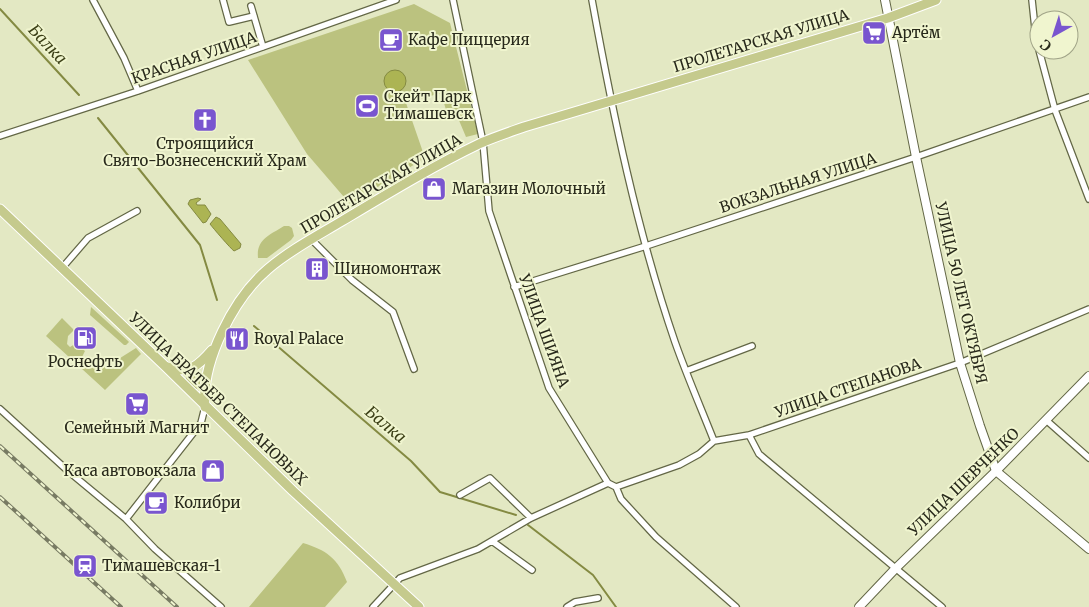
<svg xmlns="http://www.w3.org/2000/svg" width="1089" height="607" font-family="Merriweather,serif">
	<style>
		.green { fill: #bbc27f }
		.water { fill: #acb453; stroke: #848a42 }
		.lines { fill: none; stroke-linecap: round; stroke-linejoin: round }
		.stream { stroke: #848a42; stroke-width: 2 }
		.street-casing { stroke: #636746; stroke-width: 8 }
		.secondary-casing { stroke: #636746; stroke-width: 10 }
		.primary-casing { stroke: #fff; stroke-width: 11 }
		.street { stroke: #fff; stroke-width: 5.5 }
		.secondary { stroke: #fff; stroke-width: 8 }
		.primary { stroke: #c5ca8d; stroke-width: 9 }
		.rail-casing { stroke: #787b63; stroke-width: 4 }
		.rail { stroke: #f0f5cf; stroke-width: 2; stroke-dasharray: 5.5; stroke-linecap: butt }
		.labels { text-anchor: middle; stroke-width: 4; stroke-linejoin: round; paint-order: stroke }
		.poi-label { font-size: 15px; fill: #28291b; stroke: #f0f5cf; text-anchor: start }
		.street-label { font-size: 15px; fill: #28291b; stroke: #f0f5cf }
		.water-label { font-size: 16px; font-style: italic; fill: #3c4017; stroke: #f0f5cf }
	</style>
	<rect width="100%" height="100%" fill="#e3e8c3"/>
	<path class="green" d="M414 4 450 23 478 134 466 137 458 118 449 120 441 93 406 103 425 158 350 204 307 154 248 60Z
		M284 226H289L292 228 294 236 291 240 267 258H258C256 239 270 235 284 226Z
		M91 307 127 340 129 342 126 345H124L90 315Z
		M62 318 74 330 68 336 67 344 70 347 75 344 85 351 81 359 83 360 89 356 99 364 114 368 117 364V360L136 348 141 354 105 390 46 336Z
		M198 370 201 374 200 388 196 389 192 387 186 379V375Z
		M303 543C326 550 338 558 347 582L325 607H249Z"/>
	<path class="water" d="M384 81a11 11 0 1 1 22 0a11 11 0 1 1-22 0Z
		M198 198 201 199 196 203 197 205H205L211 214 206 222 203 223 188 204 190 200Z
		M216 217 220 219 241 244 240 248 234 251C231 249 213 228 210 224Z"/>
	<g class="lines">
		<path class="stream" d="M0 9 79 95
			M98 118 200 245 217 300
			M254 326 411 461 440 492 516 515
			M528 525 593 575 616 607"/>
		<defs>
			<path id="street" d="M93 0 124 58 138 91
				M223 0 229 22 254 16
				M453 0 483 142 489 211 549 388 608 483 616 487 621 499 656 537 736 607
				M592 0C613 115 637 231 675 342 687 376 701 408 714 441
				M1032 0 1036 38 1039 50
				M251 6 263 47
				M1039 50 1055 110 1089 199
				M0 136 138 91 396 0
				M311 239 352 280 393 312 414 369
				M62 268 88 238 137 211
				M514 287 646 246 916 157 1089 97
				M686 371 752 346
				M0 409 68 471 126 519 155 549 221 607
				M1046 420 1089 458
				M749 435 759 454 942 607
				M616 487 679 465 699 454 714 441 749 435 960 363 1089 309
				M460 495 490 478 531 518
				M126 519 201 423 205 407
				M492 541 532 570
				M373 607 400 578 478 549 531 518 608 483
				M567 607 575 602 598 598"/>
			<path id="secondary" d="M885 0 916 157 960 363 980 426 996 471 1089 549
				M859 607 895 569 996 471 1089 376"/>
			<path id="primary" d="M0 209 165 366 293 491 419 607
				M168 367C189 375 199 365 212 350
				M205 407C201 361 234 298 268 269 290 250 317 236 342 221 387 194 433 166 481 143 495 137 510 132 524 127L888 18 936 0"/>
		</defs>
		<use href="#street" class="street-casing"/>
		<use href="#secondary" class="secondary-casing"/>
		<use href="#primary" class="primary-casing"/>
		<use href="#street" class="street"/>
		<use href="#secondary" class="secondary"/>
		<use href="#primary" class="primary"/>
		<defs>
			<path id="rail" d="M0 446 177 607
				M0 497 121 607"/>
		</defs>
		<use href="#rail" class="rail-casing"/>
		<use href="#rail" class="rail"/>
	</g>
	<defs>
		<symbol id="supermarket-square" viewBox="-11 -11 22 22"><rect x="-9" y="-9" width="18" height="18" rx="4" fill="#7955cf" stroke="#f0f5cf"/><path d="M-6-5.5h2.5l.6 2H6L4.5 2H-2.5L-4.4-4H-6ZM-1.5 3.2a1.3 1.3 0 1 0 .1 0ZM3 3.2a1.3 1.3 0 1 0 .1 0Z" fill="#fff"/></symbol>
		<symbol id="cafe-square" viewBox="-11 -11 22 22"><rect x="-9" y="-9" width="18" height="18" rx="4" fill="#7955cf" stroke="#f0f5cf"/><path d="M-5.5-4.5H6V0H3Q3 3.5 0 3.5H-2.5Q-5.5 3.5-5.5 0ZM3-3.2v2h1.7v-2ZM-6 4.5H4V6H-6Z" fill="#fff"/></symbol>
		<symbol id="stadium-square" viewBox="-11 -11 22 22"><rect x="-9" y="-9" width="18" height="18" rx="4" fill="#7955cf" stroke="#f0f5cf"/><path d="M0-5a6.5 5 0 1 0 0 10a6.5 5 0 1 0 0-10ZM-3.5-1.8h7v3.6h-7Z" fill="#fff"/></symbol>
		<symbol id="church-square" viewBox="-11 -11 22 22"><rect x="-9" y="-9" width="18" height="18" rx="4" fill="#7955cf" stroke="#f0f5cf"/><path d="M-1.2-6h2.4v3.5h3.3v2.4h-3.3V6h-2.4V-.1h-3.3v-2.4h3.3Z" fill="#fff"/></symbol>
		<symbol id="shop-square" viewBox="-11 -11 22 22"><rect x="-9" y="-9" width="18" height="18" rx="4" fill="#7955cf" stroke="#f0f5cf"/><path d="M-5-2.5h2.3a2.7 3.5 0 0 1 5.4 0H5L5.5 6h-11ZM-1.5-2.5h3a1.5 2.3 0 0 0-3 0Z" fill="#fff"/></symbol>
		<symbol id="building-square" viewBox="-11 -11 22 22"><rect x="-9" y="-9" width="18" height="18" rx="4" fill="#7955cf" stroke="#f0f5cf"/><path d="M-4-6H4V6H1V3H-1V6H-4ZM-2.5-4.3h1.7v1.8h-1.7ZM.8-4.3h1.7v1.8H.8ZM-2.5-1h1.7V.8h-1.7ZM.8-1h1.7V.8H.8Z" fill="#fff"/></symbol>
		<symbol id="fuel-square" viewBox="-11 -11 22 22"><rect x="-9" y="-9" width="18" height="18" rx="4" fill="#7955cf" stroke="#f0f5cf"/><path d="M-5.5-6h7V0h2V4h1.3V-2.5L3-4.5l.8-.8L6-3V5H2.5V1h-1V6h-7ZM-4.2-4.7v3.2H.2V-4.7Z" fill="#fff"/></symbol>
		<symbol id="restaurant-square" viewBox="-11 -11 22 22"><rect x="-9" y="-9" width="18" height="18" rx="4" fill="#7955cf" stroke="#f0f5cf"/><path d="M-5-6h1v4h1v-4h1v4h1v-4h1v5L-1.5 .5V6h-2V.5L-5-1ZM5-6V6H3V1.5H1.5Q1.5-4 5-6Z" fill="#fff"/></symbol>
		<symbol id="station-square" viewBox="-11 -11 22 22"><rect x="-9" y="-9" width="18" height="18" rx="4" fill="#7955cf" stroke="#f0f5cf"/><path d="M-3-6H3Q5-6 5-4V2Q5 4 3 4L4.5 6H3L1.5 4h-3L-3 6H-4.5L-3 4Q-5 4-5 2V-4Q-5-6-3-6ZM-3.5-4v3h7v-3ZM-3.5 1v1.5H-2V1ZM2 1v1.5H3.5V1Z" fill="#fff"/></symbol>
	</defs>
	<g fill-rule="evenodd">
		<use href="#supermarket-square" x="860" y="19" width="28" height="28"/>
		<use href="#cafe-square" x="377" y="26" width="28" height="28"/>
		<use href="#stadium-square" x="353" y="92" width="28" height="28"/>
		<use href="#church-square" x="191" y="106" width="28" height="28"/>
		<use href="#shop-square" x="420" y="175" width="28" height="28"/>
		<use href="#building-square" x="303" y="255" width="28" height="28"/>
		<use href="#fuel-square" x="71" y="324" width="28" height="28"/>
		<use href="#restaurant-square" x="223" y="325" width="28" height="28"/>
		<use href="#supermarket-square" x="123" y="390" width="28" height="28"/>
		<use href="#shop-square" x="199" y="457" width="28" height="28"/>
		<use href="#cafe-square" x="142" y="489" width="28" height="28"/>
		<use href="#station-square" x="71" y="552" width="28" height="28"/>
	</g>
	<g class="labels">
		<g class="poi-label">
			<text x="892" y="38">Артём</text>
			<text x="408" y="45">Кафе Пиццерия</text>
			<text x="384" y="102">Скейт Парк<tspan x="384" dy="17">Тимашевск</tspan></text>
			<text x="205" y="149" text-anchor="middle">Строящийся<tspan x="205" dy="17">Свято-Вознесенский Храм</tspan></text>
			<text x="452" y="194">Магазин Молочный</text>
			<text x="334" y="274">Шиномонтаж</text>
			<text x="254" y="344">Royal Palace</text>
			<text x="85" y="367" text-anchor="middle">Роснефть</text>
			<text x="137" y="433" text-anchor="middle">Семейный Магнит</text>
			<text x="196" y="476" text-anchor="end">Каса автовокзала</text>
			<text x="174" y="508">Колибри</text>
			<text x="102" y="571">Тимашевская-1</text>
		</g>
		<g class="street-label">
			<text transform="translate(761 41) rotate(-17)" y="5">ПРОЛЕТАРСКАЯ УЛИЦА</text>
			<text transform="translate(194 58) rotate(-19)" y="5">КРАСНАЯ УЛИЦА</text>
			<text transform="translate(798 183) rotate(-18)" y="5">ВОКЗАЛЬНАЯ УЛИЦА</text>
			<text transform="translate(381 184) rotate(-30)" y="5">ПРОЛЕТАРСКАЯ УЛИЦА</text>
			<text transform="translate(961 293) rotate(77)" y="5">УЛИЦА 50 ЛЕТ ОКТЯБРЯ</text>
			<text transform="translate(544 331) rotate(70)" y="5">УЛИЦА ШИЯНА</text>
			<text transform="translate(848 388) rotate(-19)" y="5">УЛИЦА СТЕПАНОВА</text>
			<text transform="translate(218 399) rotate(44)" y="5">УЛИЦА БРАТЬЕВ СТЕПАНОВЫХ</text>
			<text transform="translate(964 482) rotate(-44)" y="5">УЛИЦА ШЕВЧЕНКО</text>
		</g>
		<g class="water-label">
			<text transform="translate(48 44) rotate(47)" y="6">Балка</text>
			<text transform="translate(386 424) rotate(40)" y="6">Балка</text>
		</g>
	</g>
	<g transform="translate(1054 35) rotate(219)"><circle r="24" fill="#f0f5cf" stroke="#a0a387"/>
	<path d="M0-4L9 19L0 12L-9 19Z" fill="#7955cf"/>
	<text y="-8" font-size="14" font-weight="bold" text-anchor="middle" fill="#28291b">С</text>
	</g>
</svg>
